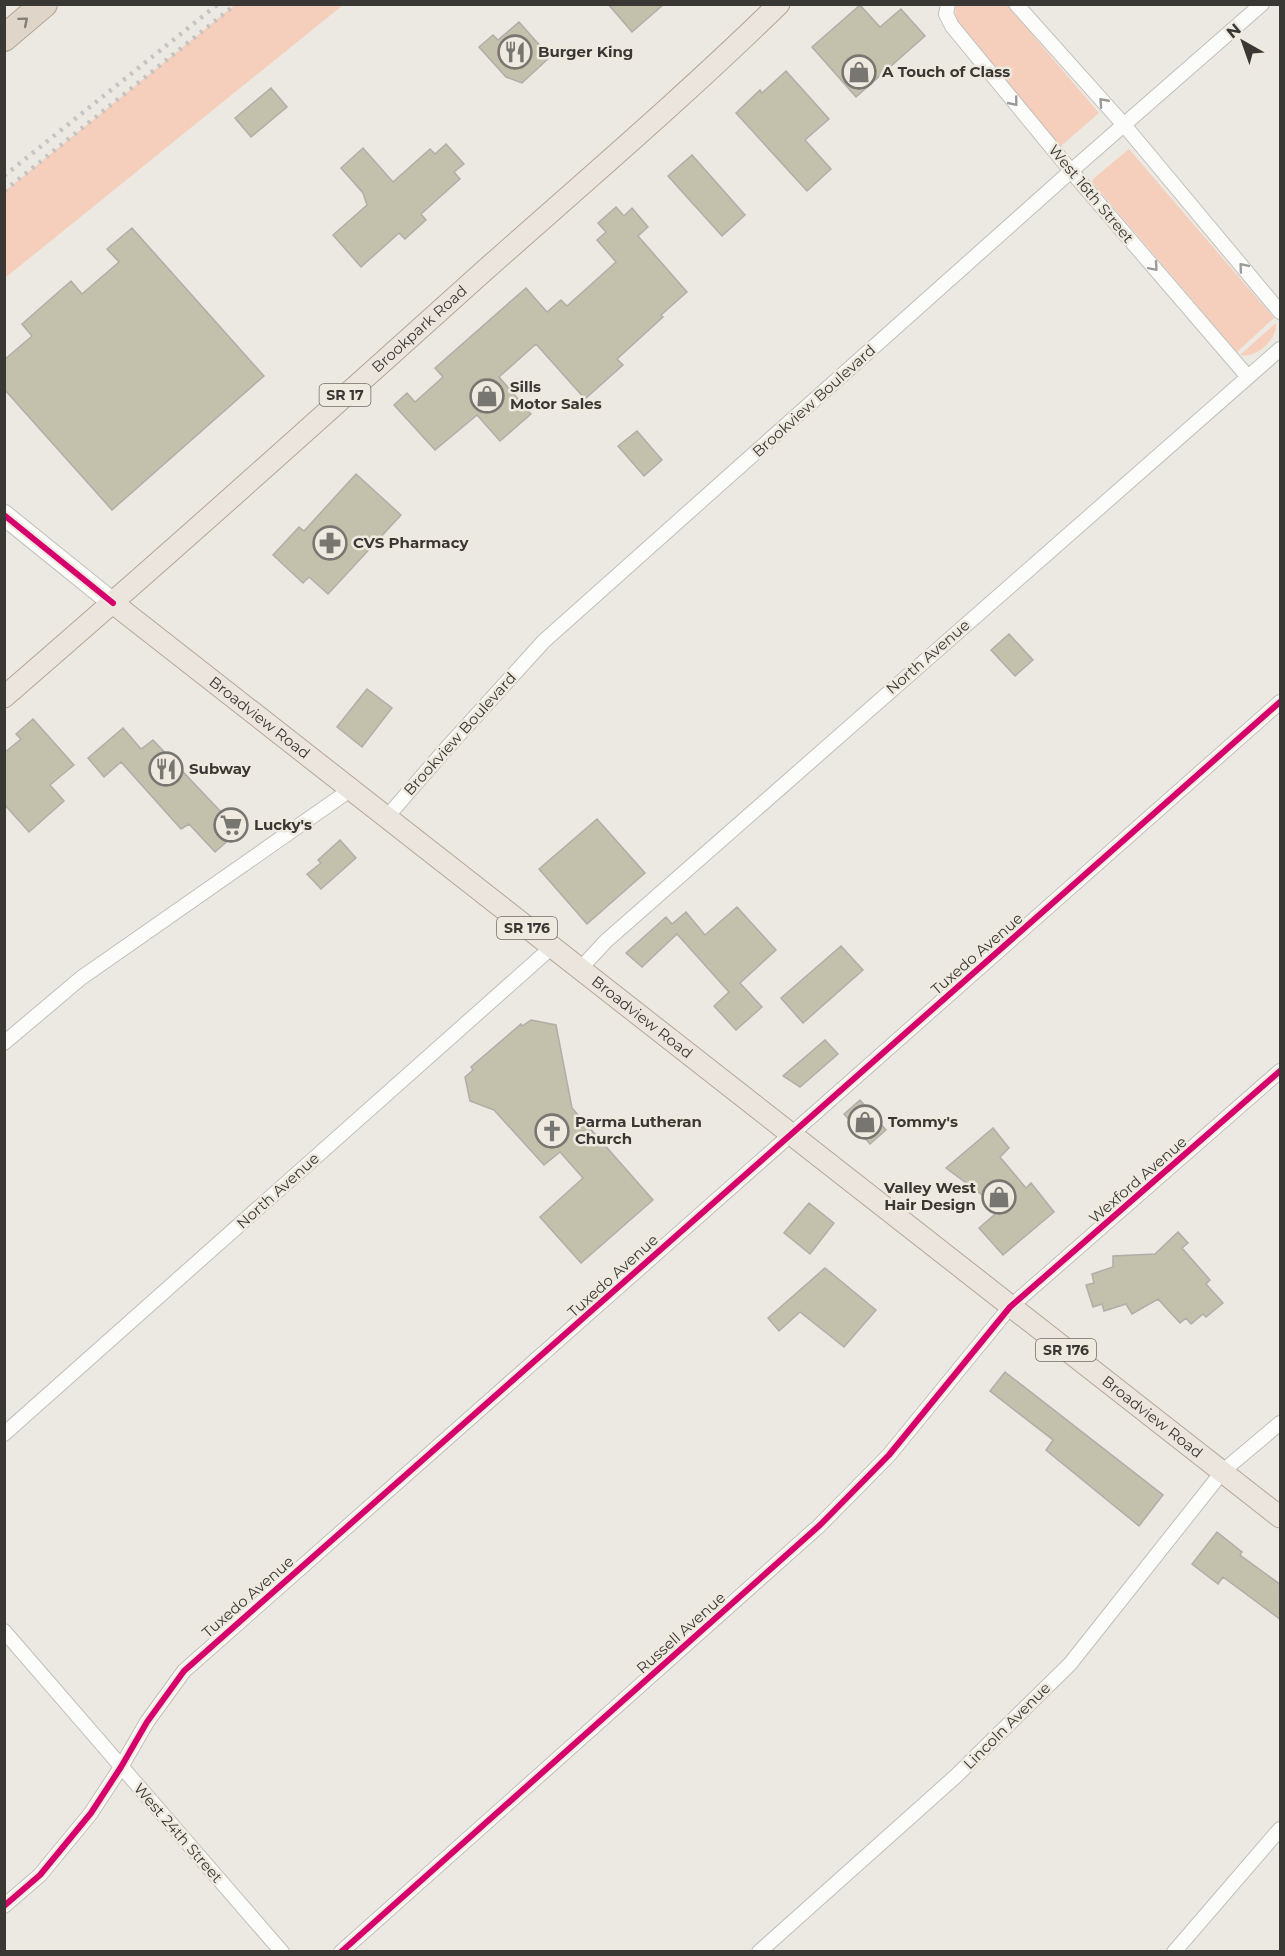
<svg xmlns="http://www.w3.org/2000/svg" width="1285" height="1956" font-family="Montserrat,sans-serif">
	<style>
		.green { fill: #f6cfbc }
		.building { fill: #c3c0ab; stroke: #b0aea9; stroke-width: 1.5 }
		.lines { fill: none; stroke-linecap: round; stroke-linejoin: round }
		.street-casing { stroke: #c1bfba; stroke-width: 16 }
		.secondary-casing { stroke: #c1bfba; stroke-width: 22 }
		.primary-casing { stroke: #b3a697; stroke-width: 23 }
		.highway-casing { stroke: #b3a697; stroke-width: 28 }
		.street { stroke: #fcfcfb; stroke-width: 14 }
		.secondary { stroke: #fcfcfb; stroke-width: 20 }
		.primary { stroke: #ebe5dd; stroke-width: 21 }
		.highway { stroke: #e0d5c9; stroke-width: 26 }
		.rail { stroke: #c5c4c2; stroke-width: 4.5; stroke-dasharray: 3 6; stroke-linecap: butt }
		.cycleway-casing { stroke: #efeadf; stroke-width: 10 }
		.cycleway { stroke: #d6006c; stroke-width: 6 }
		.oneway { stroke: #857f77 }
		.oneway2 { stroke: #9b9a98 }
		.labels { text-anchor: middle; stroke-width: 5; stroke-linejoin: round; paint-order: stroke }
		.shield { fill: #efeadf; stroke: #706d67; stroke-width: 1.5 }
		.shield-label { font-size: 14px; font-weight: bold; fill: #3a3834 }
		.poi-label { font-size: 15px; font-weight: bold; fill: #3a3834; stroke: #efeadf; text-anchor: start }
		.street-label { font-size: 15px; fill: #3a3834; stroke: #efeadf }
	</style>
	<rect width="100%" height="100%" fill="#ece9e2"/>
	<path class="green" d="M236 4 343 5 5 278V191Z
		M956 5H1007L1099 113 1061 146 1059 145 958 27 955 19Z
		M1129 149 1274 318 1237 352 1092 182 1094 178Z
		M1276 323C1278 339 1256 359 1240 355Z"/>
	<path class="building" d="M608 4H664L632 32Z
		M860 5 880 27 901 9 925 36 856 97 812 47Z
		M519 22 550 57 522 83 506 77 479 47 493 35 498 40Z
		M786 71 829 119 805 140 831 169 807 191 736 113 760 90 762 93Z
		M271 88 287 107 251 137 235 118Z
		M446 144 464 164 454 172 460 179 421 214 426 220 405 239 399 233 361 267 333 235 367 205 363 193 341 168 363 148 393 182 430 149 435 154Z
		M692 155 745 215 722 236 668 176Z
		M616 207 624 216 632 208 648 227 638 236 687 292 661 315 663 317 617 359 623 365 585 399 536 344 499 377 531 414 500 441 477 415 435 450 394 405 407 393 415 402 443 377 435 368 526 288 547 312 561 300 567 306 616 262 597 240 606 232 598 223Z
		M132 228 264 376 112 510 4 389V360L32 336 22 324 71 281 82 294 119 262 107 249Z
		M637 431 662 460 644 476 618 446Z
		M356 474 401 515 328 594 309 577 303 583 273 555 299 527 304 531Z
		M1009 634 1033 660 1015 676 991 650Z
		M367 689 392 708 362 747 337 727Z
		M33 719 74 765 50 785 64 801 29 832 4 804V753L21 739 16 734Z
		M123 728 141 749 153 740 239 831 215 852 189 824 181 829 121 762 104 777 88 758Z
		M597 819 645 873 587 924 539 869Z
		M340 840 356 858 321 889 307 874 321 863 318 860Z
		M737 907 776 950 740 983 762 1007 736 1030 714 1006 729 992 677 934 642 967 626 953 666 917 672 924 686 912 705 935Z
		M841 946 863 970 803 1023 781 998Z
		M531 1020 556 1025 572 1108 653 1200 581 1263 540 1217 583 1178 560 1152 544 1165 494 1110 470 1101 465 1077 473 1070 471 1067 521 1024 522 1026Z
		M825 1040 838 1054 800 1087 783 1076Z
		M860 1100 886 1130 870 1144 844 1114Z
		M993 1128 1009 1148 1000 1157 1026 1188 1031 1183 1054 1212 1003 1255 979 1228 1001 1209 946 1168Z
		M809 1203 834 1223 810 1254 784 1233Z
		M1178 1232 1188 1243 1182 1248 1210 1280 1206 1284 1223 1303 1206 1317 1203 1314 1191 1324 1186 1318 1180 1323 1158 1299 1132 1314 1126 1304 1104 1311 1102 1304 1093 1307 1086 1285 1094 1283 1092 1274 1113 1267V1256L1155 1254Z
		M825 1268 876 1310 844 1347 800 1312 779 1331 768 1318Z
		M1005 1372 1163 1495 1139 1526 1046 1450 1053 1440 990 1391Z
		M1217 1532 1242 1552 1240 1555 1281 1585V1620L1223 1577 1218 1584 1192 1564Z"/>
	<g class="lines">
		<defs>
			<path id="street" d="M948 4 946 14 952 26 1071 171 1248 377
				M1016 4 1125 126 1280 312
				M386 818 445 750 544 641 1071 171 1262 4
				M580 969 606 941 1280 349
				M4 1043 81 978 350 790
				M4 1434 552 947
				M4 1631 282 1952
				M4 1906 40 1875 91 1813 121 1767 147 1722 184 1671 1280 702
				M341 1952 820 1525 889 1455 1010 1307 1280 1071
				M759 1952 956 1776 1070 1664 1223 1471 1280 1423
				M1174 1952 1280 1829"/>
			<path id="secondary" d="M4 515 113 603"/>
			<g id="primary">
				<path id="s1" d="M113 603 1280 1517"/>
				<path id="s2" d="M4 697C166 557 325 414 484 271 583 183 684 97 779 4"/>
			</g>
			<path id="highway" d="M4 38 44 4"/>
		</defs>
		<use href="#street" class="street-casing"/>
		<use href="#secondary" class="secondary-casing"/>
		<use href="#primary" class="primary-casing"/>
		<use href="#highway" class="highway-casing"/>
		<use href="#street" class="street"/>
		<use href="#secondary" class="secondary"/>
		<use href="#primary" class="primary"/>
		<use href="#highway" class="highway"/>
		<path class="rail" d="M4 176 218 4
			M4 191 236 4"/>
		<defs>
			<path id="cycleway" d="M4 515 113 603
				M4 1906 40 1875 91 1813 121 1767 147 1722 184 1671 1280 702
				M341 1952 820 1525 889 1455 1010 1307 1280 1071"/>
		</defs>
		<use href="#cycleway" class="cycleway-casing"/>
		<use href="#cycleway" class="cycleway"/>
	</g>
	<defs><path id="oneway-chevron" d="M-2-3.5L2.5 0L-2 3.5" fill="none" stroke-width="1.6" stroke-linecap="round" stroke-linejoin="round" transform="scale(1.5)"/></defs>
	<use class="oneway" href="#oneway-chevron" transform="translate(24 21) rotate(-40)"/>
	<g class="oneway2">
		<use href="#oneway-chevron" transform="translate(1014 102) rotate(51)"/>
		<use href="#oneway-chevron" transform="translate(1103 102) rotate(-132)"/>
		<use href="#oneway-chevron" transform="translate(1154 267) rotate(49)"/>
		<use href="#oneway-chevron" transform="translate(1243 267) rotate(-130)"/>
	</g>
	<defs>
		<symbol id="restaurant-ring" viewBox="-11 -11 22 22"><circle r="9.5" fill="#efeadf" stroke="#787671" stroke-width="1.5"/><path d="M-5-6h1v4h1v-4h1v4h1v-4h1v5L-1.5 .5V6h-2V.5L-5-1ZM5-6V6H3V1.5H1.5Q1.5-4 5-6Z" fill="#787671"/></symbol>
		<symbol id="shop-ring" viewBox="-11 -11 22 22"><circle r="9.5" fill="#efeadf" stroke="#787671" stroke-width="1.5"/><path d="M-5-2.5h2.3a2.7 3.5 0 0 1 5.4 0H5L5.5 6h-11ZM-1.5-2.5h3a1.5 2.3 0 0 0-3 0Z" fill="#787671"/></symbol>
		<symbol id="pharmacy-ring" viewBox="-11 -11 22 22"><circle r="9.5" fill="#efeadf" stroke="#787671" stroke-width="1.5"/><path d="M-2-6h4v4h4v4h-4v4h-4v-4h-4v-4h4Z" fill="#787671"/></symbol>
		<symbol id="supermarket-ring" viewBox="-11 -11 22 22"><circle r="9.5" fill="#efeadf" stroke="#787671" stroke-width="1.5"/><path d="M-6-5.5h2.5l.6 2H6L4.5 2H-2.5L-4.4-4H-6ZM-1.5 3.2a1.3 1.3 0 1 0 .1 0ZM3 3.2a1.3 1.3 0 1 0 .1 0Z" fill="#787671"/></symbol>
		<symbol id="church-ring" viewBox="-11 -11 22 22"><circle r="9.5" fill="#efeadf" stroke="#787671" stroke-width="1.5"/><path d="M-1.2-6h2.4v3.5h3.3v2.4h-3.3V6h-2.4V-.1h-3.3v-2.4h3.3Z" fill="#787671"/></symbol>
	</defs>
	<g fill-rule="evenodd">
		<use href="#restaurant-ring" x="496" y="33" width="38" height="38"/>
		<use href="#shop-ring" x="840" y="53" width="38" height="38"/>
		<use href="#shop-ring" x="468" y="377" width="38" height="38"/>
		<use href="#pharmacy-ring" x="311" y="524" width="38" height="38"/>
		<use href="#restaurant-ring" x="147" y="750" width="38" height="38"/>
		<use href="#supermarket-ring" x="212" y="806" width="38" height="38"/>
		<use href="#shop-ring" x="846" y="1103" width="38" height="38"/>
		<use href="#church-ring" x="533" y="1112" width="38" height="38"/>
		<use href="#shop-ring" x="980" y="1178" width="38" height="38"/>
	</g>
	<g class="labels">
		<g class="shield">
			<rect x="319.5" y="384" width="51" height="22" rx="4.5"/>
			<rect x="497" y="917" width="60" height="22" rx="4.5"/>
			<rect x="1036" y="1339" width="60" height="22" rx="4.5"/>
		</g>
		<g class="shield-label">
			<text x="345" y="400">SR 17</text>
			<text x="527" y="933">SR 176</text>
			<text x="1066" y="1355">SR 176</text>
		</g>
		<g class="poi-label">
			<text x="538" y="57">Burger King</text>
			<text x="882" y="77">A Touch of Class</text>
			<text x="510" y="392">Sills<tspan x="510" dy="17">Motor Sales</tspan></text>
			<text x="353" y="548">CVS Pharmacy</text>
			<text x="189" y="774">Subway</text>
			<text x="254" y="830">Lucky's</text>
			<text x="575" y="1127">Parma Lutheran<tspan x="575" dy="17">Church</tspan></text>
			<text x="888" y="1127">Tommy's</text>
			<text x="976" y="1193" text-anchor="end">Valley West<tspan x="976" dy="17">Hair Design</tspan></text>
		</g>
		<g class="street-label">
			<text transform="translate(1091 194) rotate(50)" y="5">West 16th Street</text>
			<text dy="5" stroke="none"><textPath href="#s2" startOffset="555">Brookpark Road</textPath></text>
			<text transform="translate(814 401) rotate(-42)" y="5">Brookview Boulevard</text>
			<text transform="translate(928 657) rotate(-41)" y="5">North Avenue</text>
			<text dy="5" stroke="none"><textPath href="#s1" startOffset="186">Broadview Road</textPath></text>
			<text transform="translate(460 734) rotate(-48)" y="5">Brookview Boulevard</text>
			<text transform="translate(977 954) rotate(-41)" y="5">Tuxedo Avenue</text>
			<text dy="5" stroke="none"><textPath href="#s1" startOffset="672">Broadview Road</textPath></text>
			<text transform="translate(1138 1180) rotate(-41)" y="5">Wexford Avenue</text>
			<text transform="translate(278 1191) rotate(-42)" y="5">North Avenue</text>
			<text transform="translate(613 1276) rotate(-42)" y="5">Tuxedo Avenue</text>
			<text dy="5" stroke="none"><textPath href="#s1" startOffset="1320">Broadview Road</textPath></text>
			<text transform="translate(248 1597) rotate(-41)" y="5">Tuxedo Avenue</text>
			<text transform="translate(681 1633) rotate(-42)" y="5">Russell Avenue</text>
			<text transform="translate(1007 1726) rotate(-45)" y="5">Lincoln Avenue</text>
			<text transform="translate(178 1833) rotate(49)" y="5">West 24th Street</text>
		</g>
	</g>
	<rect width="1285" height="1956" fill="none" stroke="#3a3834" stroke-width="12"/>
	<g transform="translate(1243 42) rotate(320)" stroke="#efeadf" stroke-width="4.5" paint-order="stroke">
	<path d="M0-4.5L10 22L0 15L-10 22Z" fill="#3a3834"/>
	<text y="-9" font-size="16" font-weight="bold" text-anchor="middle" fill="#3a3834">N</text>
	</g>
</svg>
